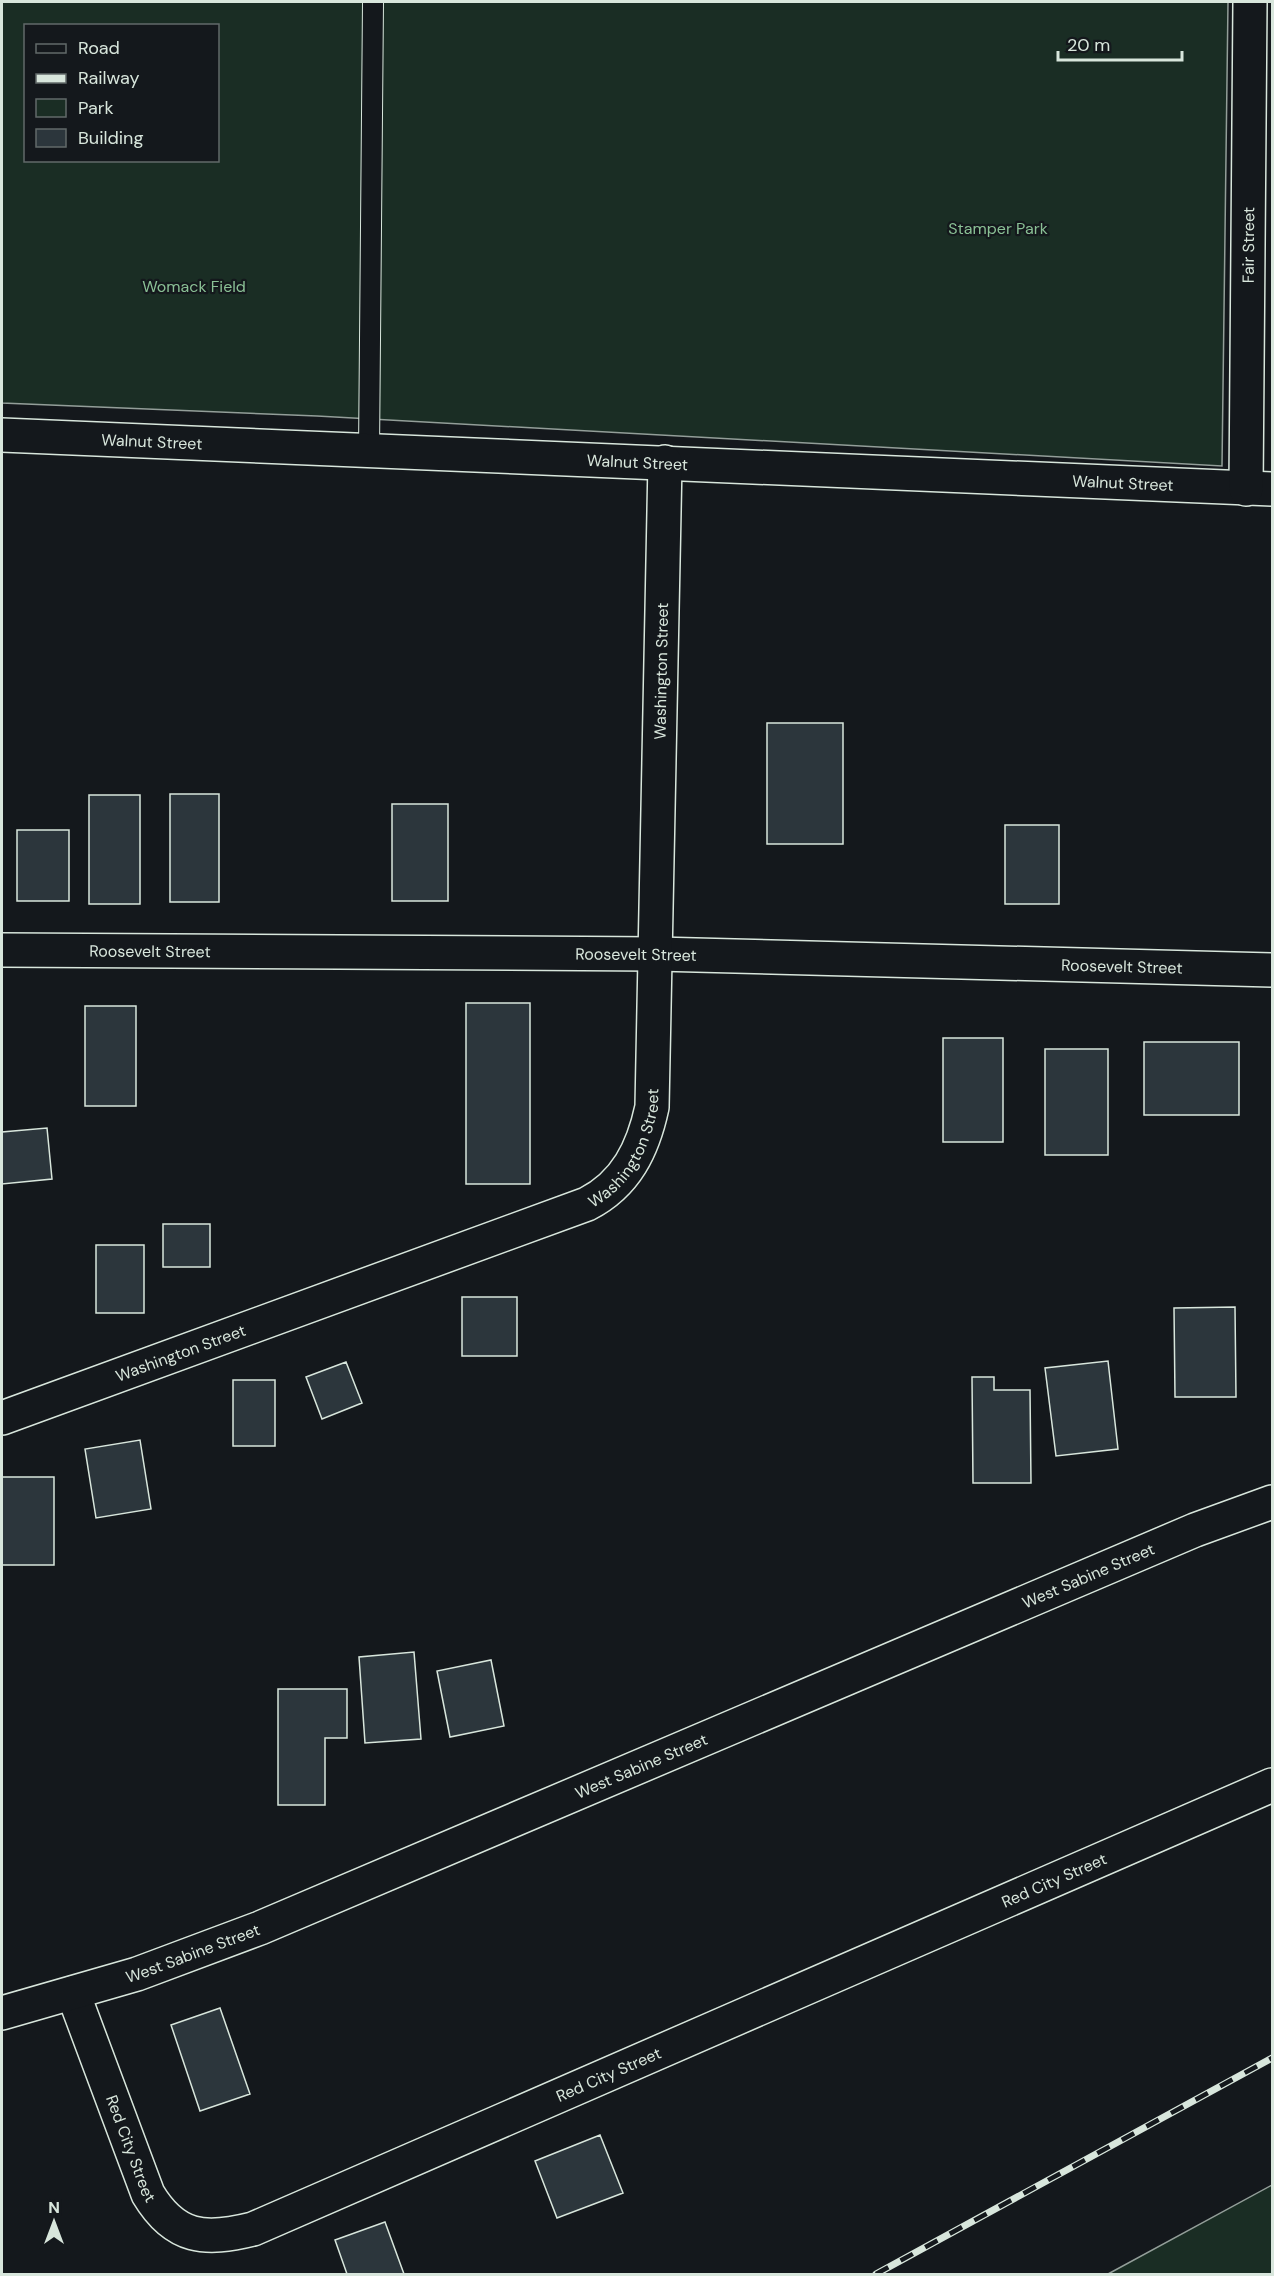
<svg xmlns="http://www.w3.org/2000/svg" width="1274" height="2276" font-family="'DM Sans',sans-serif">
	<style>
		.green { fill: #1a2d24; stroke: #939e99; stroke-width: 1.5; fill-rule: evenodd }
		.building { fill: #2c363c; stroke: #d8e6dc; stroke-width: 1.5 }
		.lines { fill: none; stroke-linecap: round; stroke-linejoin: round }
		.lane-casing { stroke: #d8e6dc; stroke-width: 22 }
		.street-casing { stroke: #d8e6dc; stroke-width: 36 }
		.lane { stroke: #14181c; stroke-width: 20 }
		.street { stroke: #14181c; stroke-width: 33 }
		.rail-casing { stroke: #d8e6dc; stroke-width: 7 }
		.rail { stroke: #14181c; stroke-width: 4.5; stroke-dasharray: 14; stroke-linecap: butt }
		.labels { text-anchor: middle; stroke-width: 4.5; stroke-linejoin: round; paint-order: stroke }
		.park-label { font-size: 16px; fill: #8ac095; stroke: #14181c }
		.street-label { font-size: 16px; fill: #d8e6dc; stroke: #14181c }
	</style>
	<rect width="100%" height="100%" fill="#14181c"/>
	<path class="green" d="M2 2H1228L1222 466 317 416 2 403ZM26 26H218V160H26Z
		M1272 2185V2274H1108Z"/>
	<path class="building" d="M767 723H843V844H767Z
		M170 794H219V902H170Z
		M89 795H140V904H89Z
		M392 804H448V901H392Z
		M1005 825H1059V904H1005Z
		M17 830H69V901H17Z
		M466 1003H530V1184H466Z
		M85 1006H136V1106H85Z
		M943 1038H1003V1142H943Z
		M1144 1042H1239V1115H1144Z
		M1045 1049H1108V1155H1045Z
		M47 1128 52 1179 2 1184V1132Z
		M163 1224H210V1267H163Z
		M96 1245H144V1313H96Z
		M462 1297H517V1356H462Z
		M1235 1307 1236 1397H1175L1174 1308Z
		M1108 1361 1118 1449 1056 1456 1045 1368Z
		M346 1362 362 1403 322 1419 306 1377Z
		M972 1377H994V1390H1030L1031 1483H973Z
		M233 1380H275V1446H233Z
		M140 1440 151 1509 96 1518 85 1449Z
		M2 1477H54V1565H2Z
		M414 1652 421 1739 365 1743 359 1657Z
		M491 1660 504 1726 450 1737 437 1671Z
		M278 1689H347V1738H325V1805H278Z
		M220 2008 250 2094 200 2111 171 2025Z
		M600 2135 623 2193 557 2218 535 2161Z
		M385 2222 404 2274H347L335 2240Z"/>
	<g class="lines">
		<defs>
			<path id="lane" d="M369 452 373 2"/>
			<g id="street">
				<path id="s1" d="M2 435 1272 489"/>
				<path id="s2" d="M1246 489 1250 2"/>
				<path id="s3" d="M2 950 657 954 1272 970"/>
				<path id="s4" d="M2 1418 587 1204C626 1184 643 1149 652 1107L665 462"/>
				<path id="s5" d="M73 1993 148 2194C175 2239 205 2241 253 2229L1272 1785"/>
				<path id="s6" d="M2 2013 137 1974 260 1928 1195 1530 1272 1502"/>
			</g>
		</defs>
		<use href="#lane" class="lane-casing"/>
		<use href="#street" class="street-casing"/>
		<use href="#lane" class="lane"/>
		<use href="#street" class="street"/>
		<defs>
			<path id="rail" d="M876 2274 1272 2058"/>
		</defs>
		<use href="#rail" class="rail-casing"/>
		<use href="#rail" class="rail"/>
	</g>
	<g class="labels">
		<g class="park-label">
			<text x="998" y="234">Stamper Park</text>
			<text x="194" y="292">Womack Field</text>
		</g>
		<g class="street-label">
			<text dy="6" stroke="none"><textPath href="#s2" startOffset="244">Fair Street</textPath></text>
			<text dy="6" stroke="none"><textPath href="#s1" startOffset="150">Walnut Street</textPath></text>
			<text dy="6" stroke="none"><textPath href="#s1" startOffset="636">Walnut Street</textPath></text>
			<text dy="6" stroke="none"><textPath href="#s1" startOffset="1122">Walnut Street</textPath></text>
			<text dy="6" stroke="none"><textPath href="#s4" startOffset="1180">Washington Street</textPath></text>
			<text dy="6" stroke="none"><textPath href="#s3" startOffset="148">Roosevelt Street</textPath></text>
			<text dy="6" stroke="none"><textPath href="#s3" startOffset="634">Roosevelt Street</textPath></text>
			<text dy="6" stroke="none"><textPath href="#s3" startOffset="1120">Roosevelt Street</textPath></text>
			<text dy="6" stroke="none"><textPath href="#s4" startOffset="694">Washington Street</textPath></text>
			<text dy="6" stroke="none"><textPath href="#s4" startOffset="190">Washington Street</textPath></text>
			<text dy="6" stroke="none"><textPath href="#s6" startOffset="1172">West Sabine Street</textPath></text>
			<text dy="6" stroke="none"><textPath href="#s6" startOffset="686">West Sabine Street</textPath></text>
			<text dy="6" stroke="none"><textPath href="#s5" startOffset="1210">Red City Street</textPath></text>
			<text dy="6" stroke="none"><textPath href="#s6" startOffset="200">West Sabine Street</textPath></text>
			<text dy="6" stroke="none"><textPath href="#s5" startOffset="724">Red City Street</textPath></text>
			<text dy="6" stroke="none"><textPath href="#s5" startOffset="166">Red City Street</textPath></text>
		</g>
	</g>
	<rect width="1274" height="2276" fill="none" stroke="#d8e6dc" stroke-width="6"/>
	<rect x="24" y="24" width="195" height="138" fill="#14181c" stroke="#626a69" stroke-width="1.5"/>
	<rect x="36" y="44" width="30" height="9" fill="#14181c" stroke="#626a69" stroke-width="1.5"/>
	<text x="78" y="54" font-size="18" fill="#d8e6dc">Road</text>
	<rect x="36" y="74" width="30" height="9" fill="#d8e6dc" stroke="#626a69" stroke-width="1.5"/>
	<text x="78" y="84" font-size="18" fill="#d8e6dc">Railway</text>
	<rect x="36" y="99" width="30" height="18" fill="#1a2d24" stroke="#626a69" stroke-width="1.5"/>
	<text x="78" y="114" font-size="18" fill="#d8e6dc">Park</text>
	<rect x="36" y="129" width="30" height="18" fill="#2c363c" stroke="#626a69" stroke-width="1.5"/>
	<text x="78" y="144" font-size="18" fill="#d8e6dc">Building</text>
	<g transform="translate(54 2222)" stroke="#14181c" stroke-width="4.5" paint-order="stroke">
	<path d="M0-4.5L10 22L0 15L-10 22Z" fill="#d8e6dc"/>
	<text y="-9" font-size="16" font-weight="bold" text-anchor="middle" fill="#d8e6dc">N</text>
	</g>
	<path d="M1058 51v9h124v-9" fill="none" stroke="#d8e6dc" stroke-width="3"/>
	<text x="1067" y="51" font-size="18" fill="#d8e6dc" stroke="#14181c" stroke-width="4.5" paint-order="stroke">20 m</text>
</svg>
